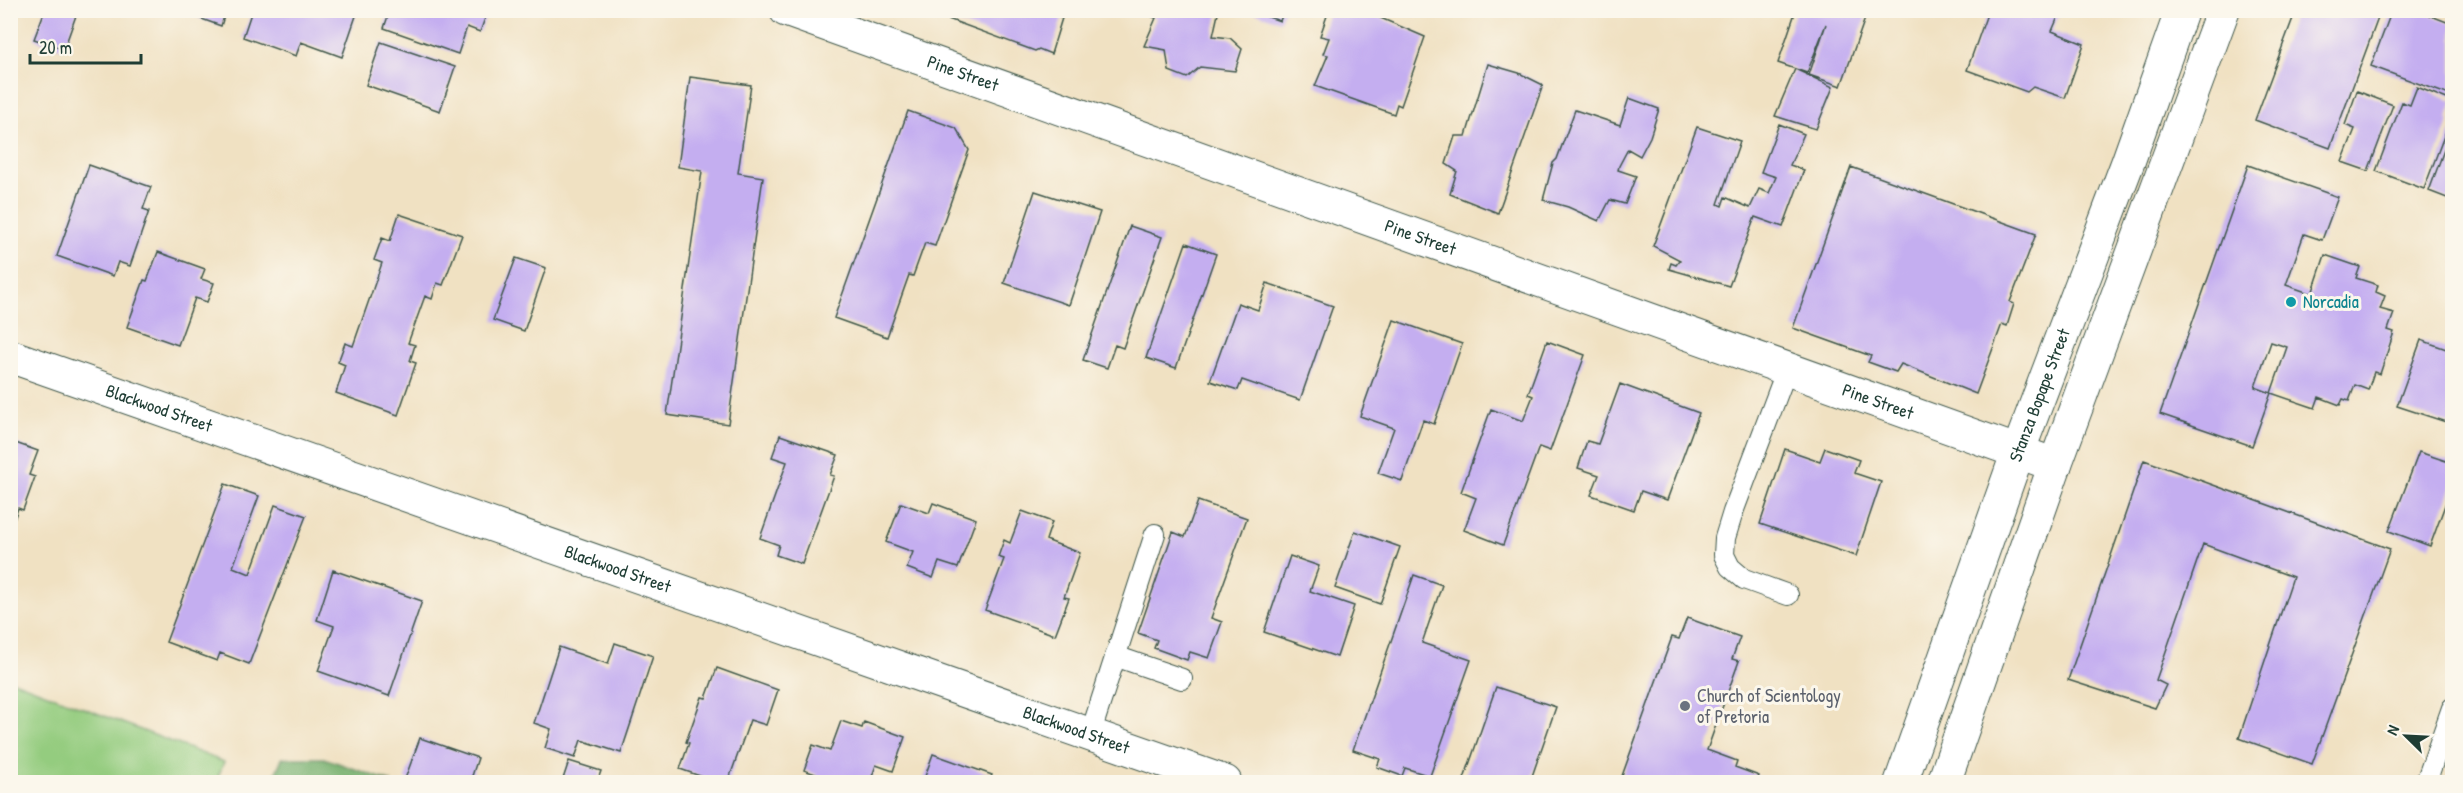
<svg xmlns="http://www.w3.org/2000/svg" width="2463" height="793" font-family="'Patrick Hand',sans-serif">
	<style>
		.green { fill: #94cc7f; stroke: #5a845a; stroke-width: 1.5 }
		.forest { fill: #77b06e; stroke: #4b7651; stroke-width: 1.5 }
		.building { fill: #c4aef0 }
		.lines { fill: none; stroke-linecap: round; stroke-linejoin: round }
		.service-casing { stroke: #3e5649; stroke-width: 22 }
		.minor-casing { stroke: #3e5649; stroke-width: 35 }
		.secondary-casing { stroke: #3e5649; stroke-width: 35 }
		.service { stroke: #fff; stroke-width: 20 }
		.minor { stroke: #fff; stroke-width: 33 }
		.secondary { stroke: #fff; stroke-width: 33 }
		.culture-dot { fill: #0f9aa8; stroke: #fbf7ec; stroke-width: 2 }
		.worship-dot { fill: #6b7280; stroke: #fbf7ec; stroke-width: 2 }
		.labels { text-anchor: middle; stroke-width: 6; stroke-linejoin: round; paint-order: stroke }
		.street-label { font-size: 18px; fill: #1f3d34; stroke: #fbf7ec }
		.culture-label { font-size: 18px; fill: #0d838f; stroke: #fbf7ec; text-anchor: start }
		.worship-label { font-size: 18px; fill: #5b616d; stroke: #fbf7ec; text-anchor: start }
	</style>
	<rect width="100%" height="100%" fill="#fbf7ec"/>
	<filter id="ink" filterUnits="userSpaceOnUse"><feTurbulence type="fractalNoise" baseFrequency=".0167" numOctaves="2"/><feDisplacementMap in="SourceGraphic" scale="12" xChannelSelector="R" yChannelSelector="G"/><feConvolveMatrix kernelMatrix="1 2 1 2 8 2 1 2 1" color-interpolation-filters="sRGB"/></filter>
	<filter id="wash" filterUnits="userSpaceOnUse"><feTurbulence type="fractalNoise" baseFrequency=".008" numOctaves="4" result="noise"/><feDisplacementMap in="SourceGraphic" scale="24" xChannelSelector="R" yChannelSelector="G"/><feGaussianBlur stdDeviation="1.35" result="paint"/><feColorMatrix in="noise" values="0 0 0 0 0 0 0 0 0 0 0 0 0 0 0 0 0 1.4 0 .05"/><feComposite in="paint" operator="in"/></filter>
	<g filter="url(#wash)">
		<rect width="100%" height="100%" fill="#f0e1c2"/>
		<path class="green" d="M11 680 224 762 216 782H11Z"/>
		<path class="forest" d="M282 758H324L392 782H272Z"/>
		<g id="blocks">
			<path class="building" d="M45 10H78L64 49 34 39Z
				M177 10H226L221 26Z
				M252 10H358L342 57 301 42 296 56 243 37Z
				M390 10H488L480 32 467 27 458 54 384 28Z
				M942 10H1023L1029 15 1031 10H1047L1062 18 1051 54 1039 49 1035 51 940 16Z
				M1135 10H1209L1218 14 1213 36 1230 38 1242 49 1235 71 1200 67 1187 78 1169 71 1166 50 1144 46 1156 18Z
				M1247 10H1284L1280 21Z
				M1329 10H1362L1425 37 1401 106 1397 104 1394 114 1315 86 1328 55 1323 54 1329 38 1320 36Z
				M1796 10H1868L1841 86 1809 75 1826 24 1807 73 1778 63Z
				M1978 10H2061L2052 31 2084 44 2065 98 2033 87 2027 92 1967 70 1987 14Z
				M2296 10H2381L2330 148 2255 120Z
				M2392 10H2416L2452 24V96L2371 66Z
				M381 42 455 67 440 111 366 85Z
				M1488 64 1519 73 1543 85 1498 213 1450 194 1457 171 1446 164 1455 136H1466Z
				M1795 69 1833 87 1816 129 1775 116Z
				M690 77 751 85 738 173 763 177 728 424 667 415 702 171 678 167Z
				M2417 87 2452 101 2448 120H2450L2424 189 2376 171 2402 102 2410 105Z
				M2357 91 2393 105 2368 171 2342 162 2355 129 2345 125Z
				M1629 98 1659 109 1650 137 1640 156 1628 149 1619 166 1618 170 1636 176 1625 204 1610 200 1599 221 1568 207 1543 200 1553 163 1557 159 1575 110 1620 125Z
				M908 111 956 128 969 150 935 246 925 243 913 276 909 275 887 337 834 318Z
				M1779 124 1804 134 1790 165 1804 170 1783 227 1755 217 1729 286 1669 269 1671 263 1676 265 1680 260 1653 246 1697 127 1740 141 1718 204 1722 206 1725 197 1750 208 1759 189 1769 193 1776 177 1761 172Z
				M2452 128V200L2429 191Z
				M89 165 151 187 143 209 149 211 130 266 118 262 113 276 57 256Z
				M2248 165 2338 197 2322 240 2304 234 2286 285 2312 294 2325 255 2360 267 2356 278 2378 285 2376 292 2385 296 2380 309 2394 313 2388 330 2394 332 2380 374 2374 372 2368 390 2355 385 2349 401 2343 399 2340 405 2319 397 2315 408 2271 393 2287 347 2271 342 2255 387 2271 393 2252 446 2160 414Z
				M1851 167 2036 234 2010 302 2014 304 2007 326 2002 324 1976 394 1901 364 1896 372 1868 362 1871 356 1793 328Z
				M1035 191 1100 212 1069 305 1004 283Z
				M399 214 462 235 443 285 437 283 432 299 425 296 408 343 415 345 410 361 416 363 398 415 336 393 345 365 338 362 345 343 353 346 382 263 374 260 382 238 390 241Z
				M1130 226 1162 237 1123 348 1115 345 1107 368 1083 360Z
				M1186 243 1216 254 1176 368 1146 358Z
				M158 252 205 269 201 279 214 283 207 302 195 298 178 345 127 327 144 280 147 281Z
				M516 258 546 268 524 331 493 320Z
				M1267 283 1333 306 1300 400 1242 380 1238 390 1210 381 1238 303 1258 310Z
				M1394 320 1462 344 1434 424 1423 420 1402 481 1378 473 1394 428 1360 416Z
				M2421 340 2452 351V424L2397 406Z
				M1547 341 1585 355 1550 451 1539 447 1503 545 1464 530 1476 498 1461 492 1491 409 1523 421 1533 396 1528 394Z
				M1620 384 1699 413 1667 500 1641 491 1634 510 1591 495 1599 475 1578 468 1587 441 1598 444Z
				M780 435 838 455 830 475 834 476 802 564 776 555 779 545 760 538 787 462 772 457Z
				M10 441 38 451 29 475 35 477 23 510 18 508 11 529Z
				M1825 448 1859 460 1854 473 1881 482 1856 556 1760 524 1785 449 1820 461Z
				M2419 452 2452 463V486L2430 546 2389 531Z
				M2144 460 2390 549 2312 764 2239 738 2293 577 2203 544 2156 680 2166 685 2155 708 2068 680Z
				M225 484 259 496 233 567 250 574 275 505 306 516 249 664 220 653 217 661 166 642Z
				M1198 501 1247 518 1211 618 1222 622 1209 658 1190 652 1187 660 1154 648 1157 640 1138 633 1173 532 1185 537Z
				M901 503 929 513 933 503 976 519 958 568 939 562 933 578 907 568 913 552 886 542Z
				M1022 511 1052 522 1046 540 1080 553 1064 597 1069 598 1055 635 985 610 1004 559 998 557 1004 540 1010 543Z
				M1355 531 1400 547 1380 604 1335 588Z
				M1290 556 1319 566 1310 591 1354 606 1337 657 1264 632Z
				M333 570 422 601 389 696 318 671 334 626 317 620Z
				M1414 575 1442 585 1422 643 1471 660 1430 776 1405 768 1402 776 1377 767 1380 759 1353 750Z
				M1687 618 1740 637 1732 659 1739 661 1707 750 1737 761 1735 767 1759 776 1757 782H1640L1622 776 1672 637 1679 639Z
				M615 643 653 656 621 753 581 740 575 758 545 748 551 729 534 723 559 647 608 664Z
				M717 668 778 690 766 725 750 720 728 782H717L680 769 689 743 686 742 702 697 706 698Z
				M1496 687 1556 707 1530 782H1463Z
				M841 721 862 728 864 722 905 737 893 771 876 765 870 782H815L818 775 804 770 813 745 830 751Z
				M420 738 478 758 470 782H415L405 779Z
				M933 754 992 775 989 782H923Z
				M569 761 601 771 597 782H562Z"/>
		</g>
	</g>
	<g filter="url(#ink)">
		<use href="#blocks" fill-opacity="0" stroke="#3e5649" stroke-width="1.5"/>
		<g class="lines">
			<defs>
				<path id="service" d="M1787 369 1733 512 1725 538 1724 555 1730 567 1744 579 1788 595
					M1115 656 1182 679
					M1090 735 1155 534
					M2426 782 2452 708"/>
				<g id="minor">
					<path id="s1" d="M786 10 2055 465"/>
					<path id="s2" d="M10 356 1225 782"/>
				</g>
				<g id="secondary">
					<path id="s3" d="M1901 782 2018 452 2128 162 2182 10"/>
					<path d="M1944 782 2055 465 2223 10"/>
				</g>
			</defs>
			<use href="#service" class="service-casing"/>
			<use href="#minor" class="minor-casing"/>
			<use href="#secondary" class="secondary-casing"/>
			<use href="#service" class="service"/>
			<use href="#minor" class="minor"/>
			<use href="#secondary" class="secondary"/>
		</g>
	</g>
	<circle class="culture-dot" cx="2291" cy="302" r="6"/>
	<circle class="worship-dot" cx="1685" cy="706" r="6"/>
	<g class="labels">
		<g class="street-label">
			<text dy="6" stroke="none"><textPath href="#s1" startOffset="188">Pine Street</textPath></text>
			<text dy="6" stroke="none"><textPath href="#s1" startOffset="674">Pine Street</textPath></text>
			<text dy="6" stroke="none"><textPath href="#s3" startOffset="411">Stanza Bopape Street</textPath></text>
			<text dy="6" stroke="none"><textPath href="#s1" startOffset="1160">Pine Street</textPath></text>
			<text dy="6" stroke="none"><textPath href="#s2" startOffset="158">Blackwood Street</textPath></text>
			<text dy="6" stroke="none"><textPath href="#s2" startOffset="644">Blackwood Street</textPath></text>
			<text dy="6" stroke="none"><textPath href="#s2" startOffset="1130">Blackwood Street</textPath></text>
		</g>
		<g class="culture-label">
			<text x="2303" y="308">Norcadia</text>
		</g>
		<g class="worship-label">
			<text x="1697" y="702">Church of Scientology<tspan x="1697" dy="21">of Pretoria</tspan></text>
		</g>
	</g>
	<rect width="2463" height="793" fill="none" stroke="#fbf7ec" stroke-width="36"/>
	<g transform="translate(2406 736) rotate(294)" stroke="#fbf7ec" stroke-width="4.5" paint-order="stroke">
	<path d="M0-4.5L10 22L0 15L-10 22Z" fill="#1f3d34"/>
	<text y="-9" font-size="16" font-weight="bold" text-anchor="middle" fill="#1f3d34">N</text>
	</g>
	<path d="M30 54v9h111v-9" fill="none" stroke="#1f3d34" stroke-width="3"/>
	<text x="39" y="54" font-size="18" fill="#1f3d34" stroke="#fbf7ec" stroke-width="4.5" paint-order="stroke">20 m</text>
</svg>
